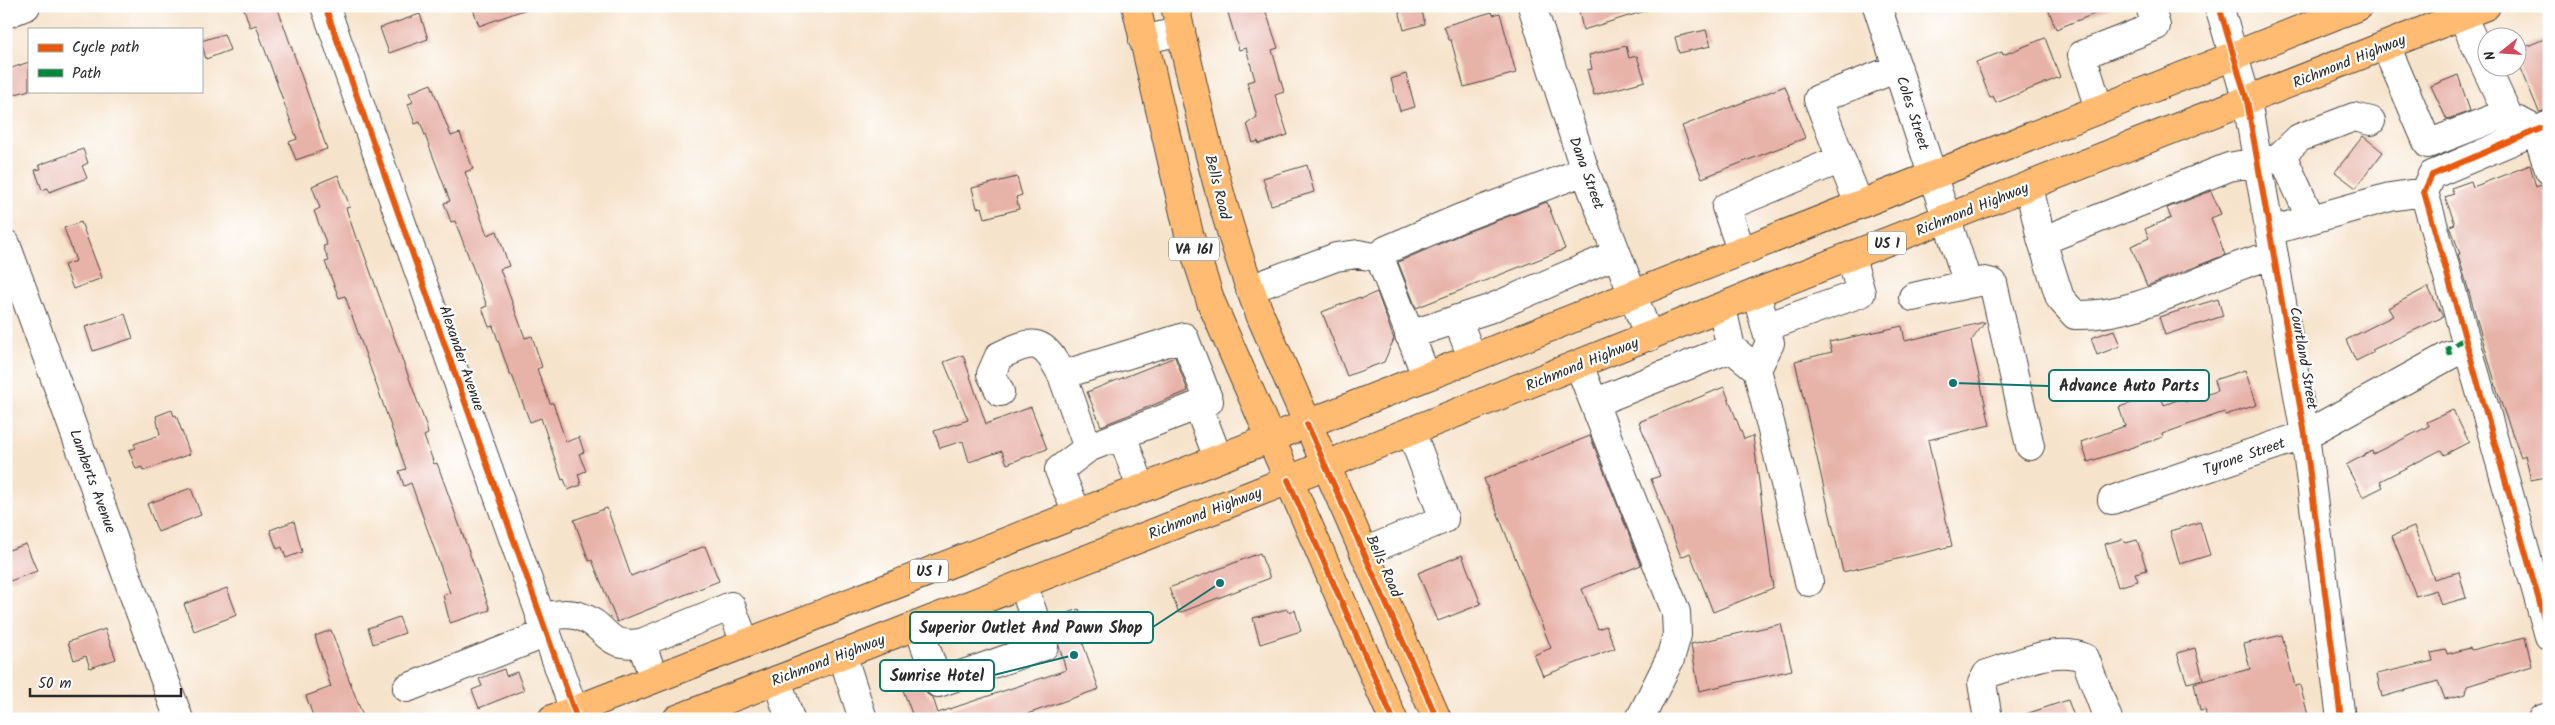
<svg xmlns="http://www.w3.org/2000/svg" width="2555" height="725" font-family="Kalam,sans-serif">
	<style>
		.building { fill: #e7b2a8 }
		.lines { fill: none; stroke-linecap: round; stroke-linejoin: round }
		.minor-casing { stroke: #494743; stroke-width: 30 }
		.major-casing { stroke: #494743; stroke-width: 30 }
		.minor { stroke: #fff; stroke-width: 28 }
		.major { stroke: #ffbb71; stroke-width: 28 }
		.quiet { stroke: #00873e; stroke-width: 5; stroke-dasharray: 10 5; stroke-linecap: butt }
		.cycleway-casing { stroke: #fff; stroke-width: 9 }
		.cycleway { stroke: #e8590c; stroke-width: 6 }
		.labels { text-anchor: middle; stroke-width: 4.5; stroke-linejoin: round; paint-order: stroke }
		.shield { fill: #fff; stroke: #6b6b6b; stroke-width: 1 }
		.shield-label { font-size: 14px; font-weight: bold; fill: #2b2b2b }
		.street-label { font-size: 15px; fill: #2b2b2b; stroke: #fff }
		.leader { fill: none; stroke: #0f766e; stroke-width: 2 }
		.callout-dot { fill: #0f766e; stroke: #fff; stroke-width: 2 }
		.callout { fill: #fff; stroke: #0f766e; stroke-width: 2 }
		.callout-label { font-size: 16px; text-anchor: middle; font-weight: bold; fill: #2b2b2b }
	</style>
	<rect width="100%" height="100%" fill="#fff"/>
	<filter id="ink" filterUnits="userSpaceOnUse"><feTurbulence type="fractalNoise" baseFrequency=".02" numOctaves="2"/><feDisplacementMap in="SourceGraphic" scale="10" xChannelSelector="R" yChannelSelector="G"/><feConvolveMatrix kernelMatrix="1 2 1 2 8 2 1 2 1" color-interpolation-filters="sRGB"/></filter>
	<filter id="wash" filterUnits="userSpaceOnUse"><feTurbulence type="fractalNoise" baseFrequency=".0096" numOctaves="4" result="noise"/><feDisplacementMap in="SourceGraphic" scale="20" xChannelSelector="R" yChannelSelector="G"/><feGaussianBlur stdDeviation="1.12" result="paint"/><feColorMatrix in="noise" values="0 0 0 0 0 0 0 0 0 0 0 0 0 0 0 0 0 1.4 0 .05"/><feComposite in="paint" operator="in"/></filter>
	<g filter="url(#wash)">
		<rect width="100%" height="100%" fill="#f6e3cb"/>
		<g id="blocks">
			<path class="building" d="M243 6H277L327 149 296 160 289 142 297 139 256 25 250 27Z
				M472 6H528L529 8 479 26Z
				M1226 6H1264L1278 48 1272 50 1284 92 1275 95 1288 135 1259 144 1258 141 1253 143 1247 124 1257 117 1247 82 1255 80 1246 48 1239 50Z
				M1415 6H1421L1425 24 1404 30 1399 10Z
				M1578 6H1648V10L1583 30Z
				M2047 6H2112V7L2056 29Z
				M1492 12 1493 15 1500 13 1516 73 1464 87 1451 40H1449L1444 26Z
				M420 14 428 39 389 53 380 28Z
				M1706 30 1711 46 1679 53 1675 37Z
				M224 34 230 50 206 59 201 41Z
				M2549 37V110L2539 112 2518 61V50Z
				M2045 38 2060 77 1996 103 1993 96 1990 98 1976 62 2002 52 2003 55Z
				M1626 46 1629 58 1637 56 1645 81 1594 95 1587 70 1592 69 1589 55Z
				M29 62V90L13 95 6 70Z
				M1406 74 1415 107 1400 111 1391 79Z
				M2458 75 2470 111 2447 120 2431 86Z
				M431 84 451 136 460 133 473 169 465 172 487 235 497 231 509 266 500 269 525 338 532 336 542 367 537 369 550 403H553L566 442 579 437 584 452 579 454 586 471 578 474 581 485 568 490 564 479 562 480 541 418 530 422 512 375H510L493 326 489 327 482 308 487 306 476 276 455 221 451 222 444 203 450 201 420 122 415 124 408 104 413 102 409 93Z
				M1785 86 1805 138 1702 178 1682 126Z
				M2363 136 2383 152 2356 188 2335 172Z
				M83 149 88 163 82 166 87 178 49 192 48 188 42 190 35 170 41 169 39 165Z
				M1307 165 1314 192 1271 205 1263 178Z
				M2530 165 2536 187 2541 185 2549 205V476L2531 480 2525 455 2521 457 2501 403 2458 254H2460L2450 226 2455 224 2445 197 2454 194 2451 188 2471 181 2473 187Z
				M338 175 350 207 346 208 357 241 359 240 426 425 428 434 424 436 434 464 437 463 490 610 450 623 443 595 450 593 411 483 404 486 399 471 406 469 345 296 339 298 325 262 329 261 323 246 327 245 314 211 320 208 312 186Z
				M1017 177 1022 195 1016 197 1019 209 985 218 982 207 977 208 972 188Z
				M2211 191 2221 214 2211 218 2225 255 2147 286 2131 246 2149 238 2145 229 2171 218 2167 208Z
				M1547 202 1565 249 1416 308 1398 262 1464 233Z
				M81 222 102 278 73 289 64 265 76 261 64 228Z
				M2428 287 2443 317 2372 350 2374 352 2356 361 2346 340 2393 316 2388 308Z
				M1377 292 1394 339 1384 362 1347 376 1322 312 1360 297 1361 299Z
				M2218 299 2223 316 2165 335 2159 317Z
				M125 314 133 338 93 351 85 327Z
				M1985 322 1971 341 1990 425 1928 440 1952 546 1843 572 1795 361 1832 352 1829 342 1902 326 1905 341Z
				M2114 330 2120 346 2097 355 2091 338Z
				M963 355 986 424 1031 407 1047 449 1007 464 1002 451 969 462 963 441 940 448 934 431 968 420 944 362Z
				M1175 357 1188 391 1101 426 1087 392Z
				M2245 370 2257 405 2225 415 2224 412 2162 434 2163 437 2088 462 2081 442 2125 426 2119 407 2160 394 2164 405 2183 398 2185 402 2217 391 2214 380Z
				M1724 387 1744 439 1753 436 1773 588 1713 612 1690 553 1681 557 1651 479 1660 476 1639 422Z
				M172 410 174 416 176 415 190 454 143 471 142 467 136 469 129 450 136 448 134 444 160 435 156 416Z
				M2453 410 2469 442 2444 455 2441 450 2380 481 2383 487 2363 497 2346 465 2372 451 2373 454 2429 426 2427 422Z
				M1590 436 1641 565 1582 589 1598 629 1606 626 1615 648 1543 676 1534 655 1551 648 1484 479Z
				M191 488 201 515 158 532 147 504Z
				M607 508 631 576 705 546 719 581 617 622 592 560 589 561 574 520Z
				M294 521 302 552 286 558 282 547 277 549 270 530Z
				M2200 522 2210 555 2180 564 2170 531Z
				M2414 527 2434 579 2459 572 2466 598 2441 605 2436 590 2416 596 2392 536Z
				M2122 539 2126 543 2137 540 2147 570 2135 573 2138 581 2118 587 2105 544Z
				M26 544 37 571 10 581 6 571V551Z
				M1260 553 1270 578 1179 613 1169 588Z
				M1462 555 1481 604 1438 621 1418 573Z
				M227 588 237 615 194 631 184 604Z
				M1079 609 1089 638 1082 641 1099 689 1013 719H914L903 690 922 683 927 694 933 698 938 713 1066 670 1051 619Z
				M1287 609 1288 612 1295 610 1301 631 1260 644 1253 618Z
				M399 617 405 633 373 644 368 628Z
				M1781 624 1792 670 1699 691 1691 644Z
				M105 629 116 659 90 668 86 656 74 660 68 642Z
				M331 630 344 666 364 719H314L306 696 331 687 315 636Z
				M2282 635 2295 686 2300 685 2309 719H2207L2205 710 2200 711 2194 683 2250 669 2244 644Z
				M2525 637 2532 666 2467 686 2466 694 2445 699 2438 681 2382 697 2377 674 2433 661 2431 653 2446 650 2447 654 2470 648 2471 650Z
				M2195 648 2203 679 2187 683 2177 653Z
				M504 669 506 676 517 672 524 690 479 708 472 690 482 686 479 679Z
				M2068 700 2075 719H2021L2020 716Z"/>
		</g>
	</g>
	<g filter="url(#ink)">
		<use href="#blocks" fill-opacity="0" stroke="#494743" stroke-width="1"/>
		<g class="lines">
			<defs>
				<path id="minor" d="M325 6 577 719
					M1532 6 1585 171 1649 337
					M1877 6 1968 284 1985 281 1993 283 2030 446
					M2219 6 2247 101 2305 435 2341 719
					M6 14 26 6
					M1143 40 1181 31
					M2386 46 2428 144 2507 113 2462 16
					M2099 109 2082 55 2156 26 2150 6
					M2519 121 2536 130 2549 170
					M2549 125 2432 175 2424 192 2549 636
					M2278 158 2299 138 2354 117 2371 121
					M1841 159 1818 99 1898 68
					M2029 187 2041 238 2054 236 2229 167 2278 158 2287 166 2311 219
					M2270 231 2390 197 2424 192
					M2041 238 2060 298 2075 315C2145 317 2208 271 2274 255
					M6 244 179 719
					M1741 250 1726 207 1841 159 1859 204
					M1250 289 1336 257 1358 254 1380 258
					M1756 293 1770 343 1757 369
					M1913 297 1968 284
					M1722 308 1731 348 1757 369 1809 582
					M1457 319 1472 357
					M1766 327 1861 293 1851 257
					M1409 335 1489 309 1617 254
					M1579 365 1676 612 1677 635 1670 659 1640 719
					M1426 376 1380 258 1386 250 1458 219 1585 171
					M1000 392 991 374 999 356C1035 338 1043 339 1062 375
					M1594 403 1731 348
					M1198 406 1218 458
					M1122 435 1141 488
					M2112 500 2305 435 2450 355
					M1077 513 1059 470 1088 448 1209 401 1184 337 1062 375 1088 448
					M1364 552 1444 519 1411 431
					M540 617C553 615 567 612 579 616 610 626 602 648 641 643
					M918 625 938 683 1044 646 1023 584
					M842 654 863 719
					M654 678 641 643 731 606 745 643
					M777 680 790 719
					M407 688 547 633
					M1988 719 1982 683 1987 674C2017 665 2055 645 2085 658L2108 719
					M2542 719 2549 717"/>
				<path id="major" d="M1136 6 1189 234 1211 302 1393 719
					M1175 6C1199 112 1221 217 1261 317L1437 719
					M552 719 1307 424 2359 6
					M677 719 1256 493 1756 293 2486 6"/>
			</defs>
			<use href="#minor" class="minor-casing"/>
			<use href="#major" class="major-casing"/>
			<use href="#minor" class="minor"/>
			<use href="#major" class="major"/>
			<path class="quiet" d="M2450 355 2448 349 2465 338"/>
			<defs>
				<path id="cycleway" d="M325 6 577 719
					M2219 6 2247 101 2305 435 2341 719
					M2549 125 2432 175 2424 192 2549 636
					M1307 424 1437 719
					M1288 480 1393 719"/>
			</defs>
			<use href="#cycleway" class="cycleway-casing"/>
			<use href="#cycleway" class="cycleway"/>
		</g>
	</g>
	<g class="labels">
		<g class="shield">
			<rect x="1868" y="231.5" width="38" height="23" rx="4"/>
			<rect x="1169" y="237.5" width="50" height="23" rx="4"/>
			<rect x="910" y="559.5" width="38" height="23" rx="4"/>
		</g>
		<g class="shield-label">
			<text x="1887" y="248">US 1</text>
			<text x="1194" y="254">VA 161</text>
			<text x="929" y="576">US 1</text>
		</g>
		<g class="street-label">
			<text transform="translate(2349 61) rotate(-22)" y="5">Richmond Highway</text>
			<text transform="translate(1913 113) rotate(72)" y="5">Coles Street</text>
			<text transform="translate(1587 173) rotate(70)" y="5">Dana Street</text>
			<text transform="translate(1218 187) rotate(76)" y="5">Bells Road</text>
			<text transform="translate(1972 209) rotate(-22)" y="5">Richmond Highway</text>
			<text transform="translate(462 358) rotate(71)" y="5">Alexander Avenue</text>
			<text transform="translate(2304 358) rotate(80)" y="5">Courtland Street</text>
			<text transform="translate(1582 364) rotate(-22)" y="5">Richmond Highway</text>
			<text transform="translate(2244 456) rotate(-19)" y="5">Tyrone Street</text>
			<text transform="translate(93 481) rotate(70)" y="5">Lamberts Avenue</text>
			<text transform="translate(1205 513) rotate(-21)" y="5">Richmond Highway</text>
			<text transform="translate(1384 566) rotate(66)" y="5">Bells Road</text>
			<text transform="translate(828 660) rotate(-21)" y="5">Richmond Highway</text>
		</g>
	</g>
	<path class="leader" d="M1953 383L2049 386M1220 583L1153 627M1074 655L994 675"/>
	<g class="callout-dot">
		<circle cx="1953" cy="383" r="5"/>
		<circle cx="1220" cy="583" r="5"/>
		<circle cx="1074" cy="655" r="5"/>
	</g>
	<g class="callout">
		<rect x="2049" y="370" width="160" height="31" rx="5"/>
		<rect x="910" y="612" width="243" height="31" rx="5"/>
		<rect x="880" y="660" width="114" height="31" rx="5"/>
	</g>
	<g class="callout-label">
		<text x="2129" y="391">Advance Auto Parts</text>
		<text x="1031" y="633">Superior Outlet And Pawn Shop</text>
		<text x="937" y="681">Sunrise Hotel</text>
	</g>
	<rect width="2555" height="725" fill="none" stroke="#fff" stroke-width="25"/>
	<rect x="28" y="28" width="175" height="65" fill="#ffffff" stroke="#aaaaaa"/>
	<rect x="38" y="44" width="25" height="8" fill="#e8590c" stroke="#aaaaaa"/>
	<text x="72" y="52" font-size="15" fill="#2b2b2b">Cycle path</text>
	<rect x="38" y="69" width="25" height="8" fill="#00873e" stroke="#aaaaaa"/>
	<text x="72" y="78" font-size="15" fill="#2b2b2b">Path</text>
	<g transform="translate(2502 52) rotate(253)"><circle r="24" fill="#ffffff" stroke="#aaaaaa"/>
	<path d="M0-4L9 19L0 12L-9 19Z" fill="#d1495b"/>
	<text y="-8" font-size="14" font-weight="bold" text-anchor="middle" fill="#2b2b2b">N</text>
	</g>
	<path d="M30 688v8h151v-8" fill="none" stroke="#2b2b2b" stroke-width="2.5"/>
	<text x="38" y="688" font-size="15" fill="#2b2b2b" stroke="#ffffff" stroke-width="4" paint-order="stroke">50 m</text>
</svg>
